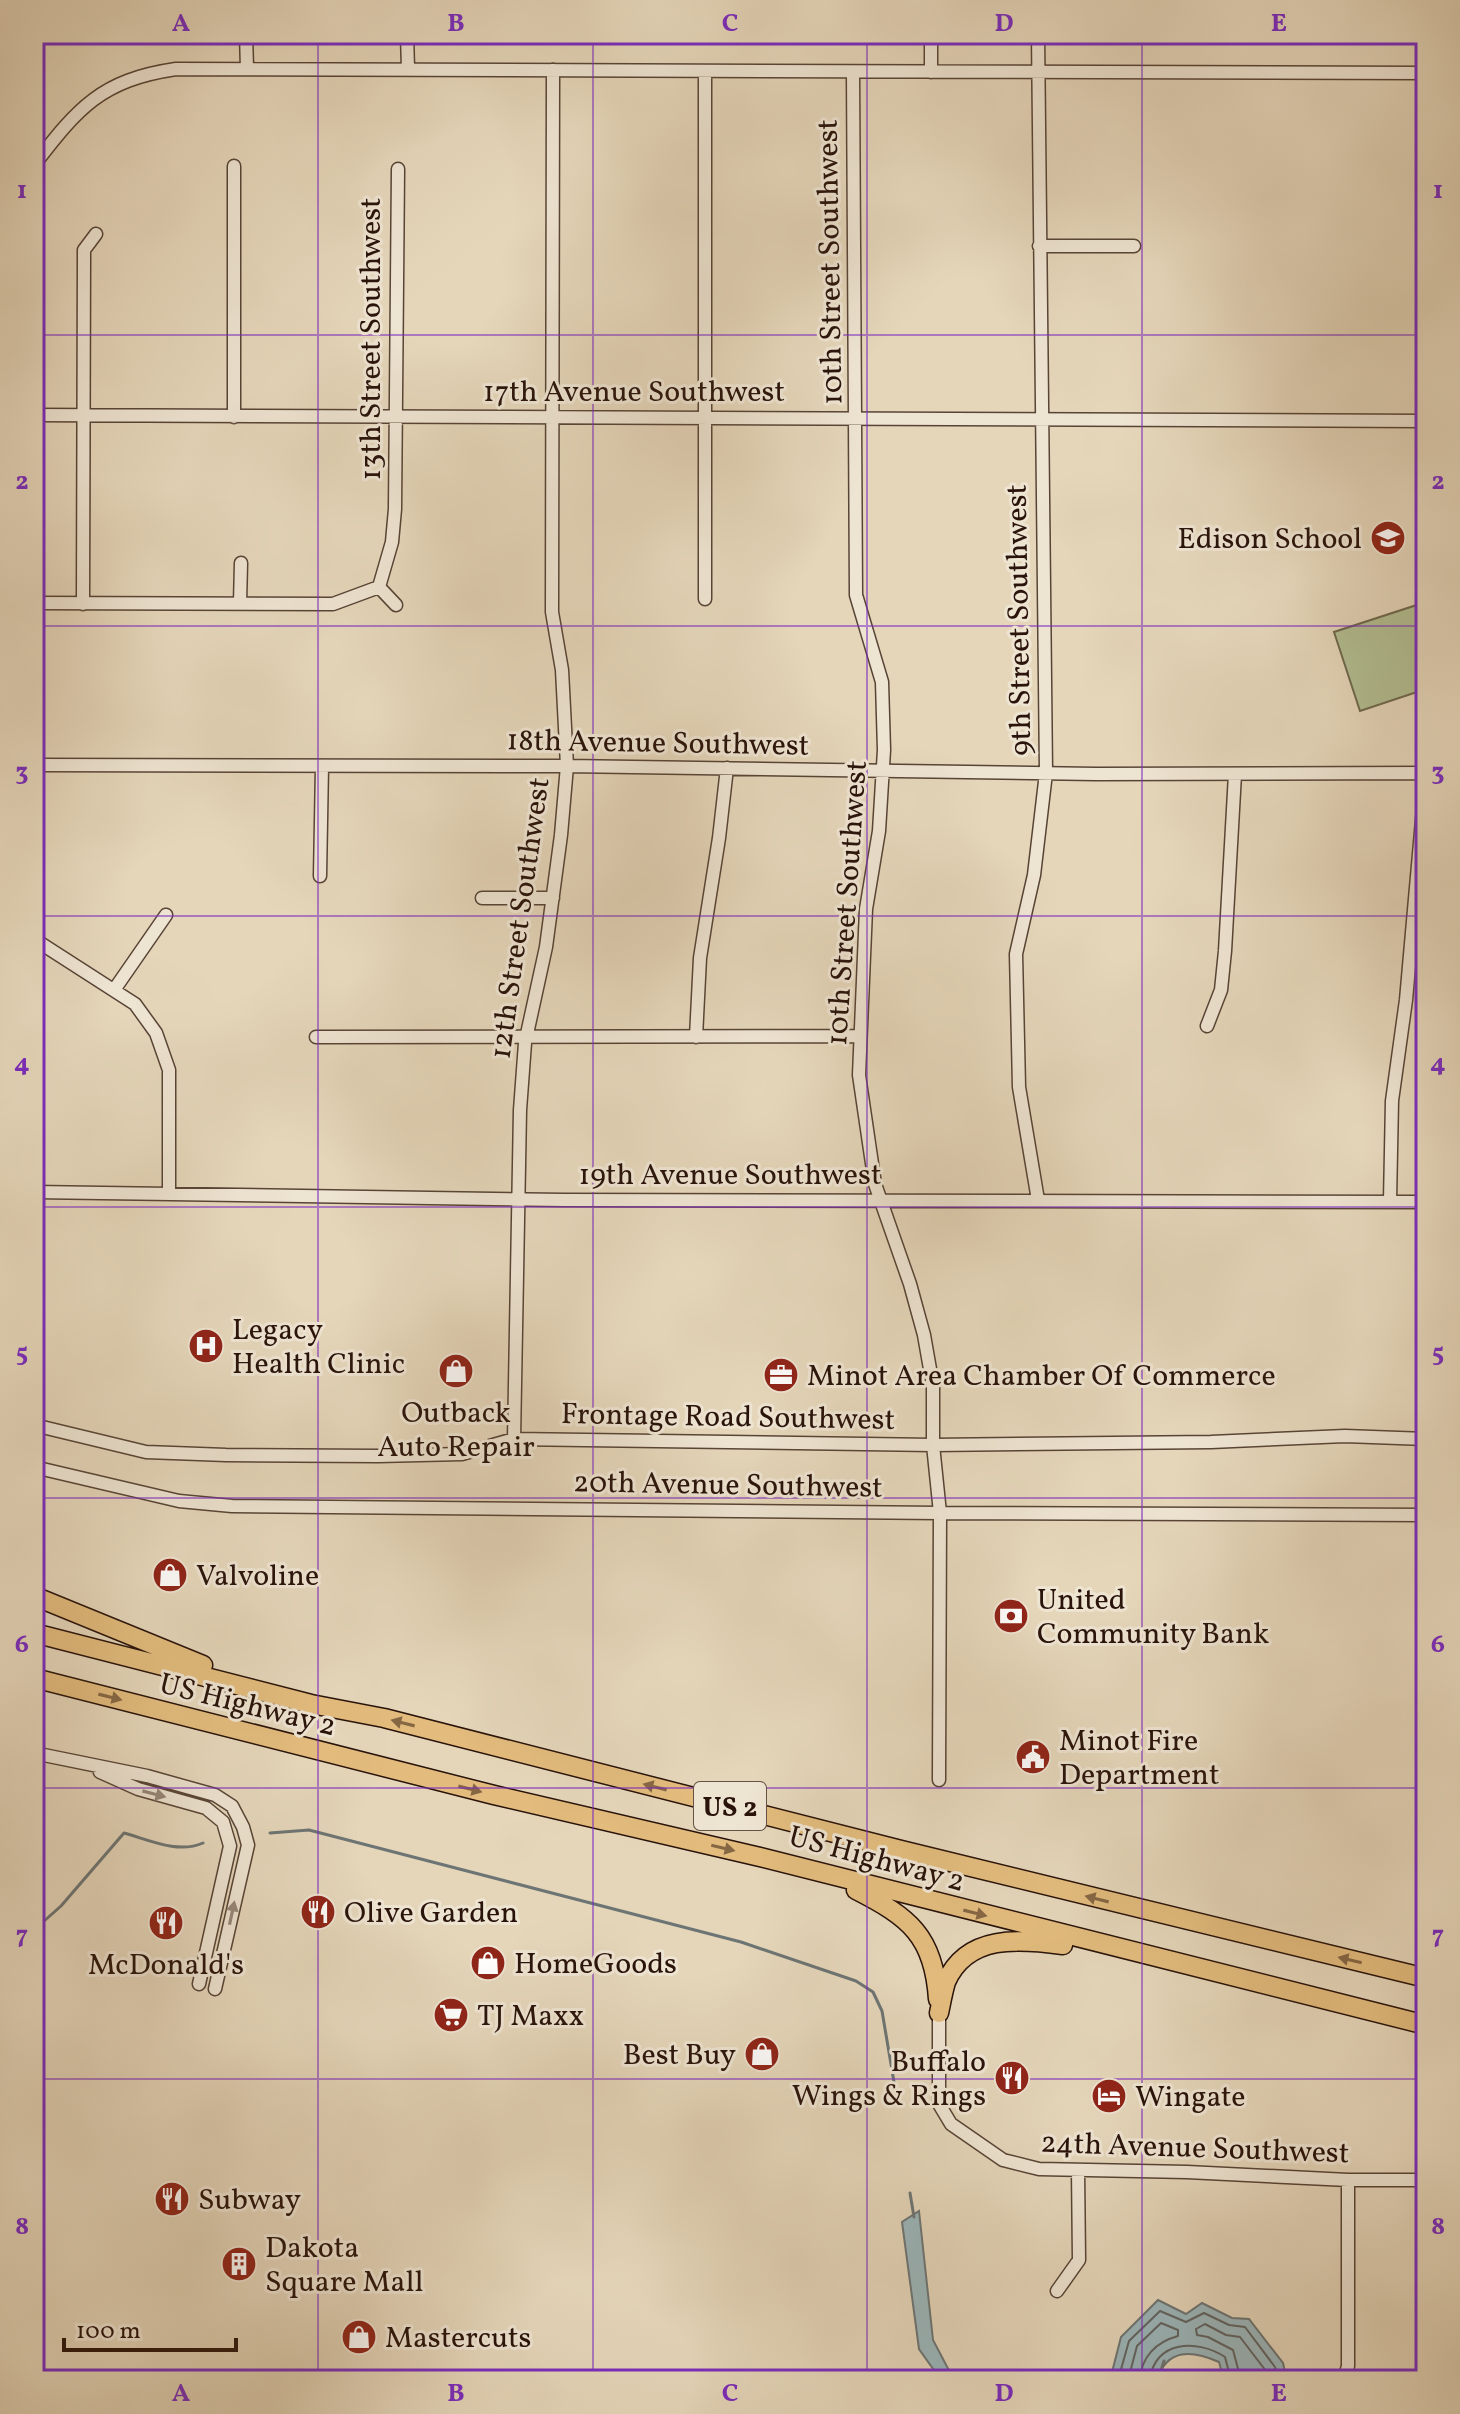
<svg xmlns="http://www.w3.org/2000/svg" width="1460" height="2414" font-family="Vollkorn,serif">
	<style>
		.green { fill: #b2be92; stroke: #6e684e; stroke-width: 2 }
		.water { fill: #9bb6bb; stroke: #6d7574; stroke-width: 2 }
		.lines { fill: none; stroke-linecap: round; stroke-linejoin: round }
		.shore { stroke: #626462; stroke-width: 2 }
		.stream { stroke: #6d7574; stroke-width: 3 }
		.minor-casing { stroke: #584436; stroke-width: 15 }
		.highway-casing { stroke: #29130a; stroke-width: 21 }
		.minor { stroke: #eee4d2; stroke-width: 12 }
		.highway { stroke: #e2bb7d; stroke-width: 18 }
		.oneway { fill: #866744 }
		.oneway2 { fill: #958678 }
		.grid { fill: none; stroke: #7b2cbf; stroke-width: 2; stroke-opacity: 0.55 }
		.labels { text-anchor: middle; stroke-width: 6; stroke-linejoin: round; paint-order: stroke }
		.shield { fill: #eee4d2; stroke: #645246; stroke-width: 2 }
		.shield-label { font-size: 28px; font-weight: bold; fill: #29130a }
		.street-label { font-size: 30px; fill: #29130a; stroke: #eee4d2 }
		.poi-label { font-size: 30px; fill: #29130a; stroke: #eee4d2; text-anchor: start }
		.neatline { fill: none; stroke: #7b2cbf; stroke-width: 3 }
		.grid-label { font-size: 26px; text-anchor: middle; font-weight: bold; fill: #7b2cbf }
	</style>
	<rect width="100%" height="100%" fill="#e5d6ba"/>
	<filter id="stains"><feTurbulence type="fractalNoise" baseFrequency=".0025" numOctaves="4"/><feColorMatrix values="0 0 0 0 .2 0 0 0 0 .09 0 0 0 0 .02 0 0 0 .5 -.17"/></filter>
	<radialGradient id="worn" r=".72"><stop offset=".6" stop-color="#630" stop-opacity="0"/><stop offset="1" stop-color="#630" stop-opacity=".3"/></radialGradient>
	<path class="green" d="M1426 602V689L1360 711 1334 632Z"/>
	<path class="water" d="M919 2211 933 2340 954 2380 978 2371 1006 2380H941L919 2349 902 2222Z
		M1158 2300 1186 2314 1202 2303 1232 2318 1249 2319 1283 2363 1287 2380H1224L1219 2362C1192 2350 1167 2348 1157 2380H1110L1121 2337Z"/>
	<g class="lines">
		<path class="shore" d="M1118 2380 1129 2341 1160 2311 1186 2322 1204 2313 1229 2325 1245 2327 1275 2367 1279 2380
			M1128 2380 1137 2346 1161 2323 1178 2330V2336C1156 2342 1141 2357 1140 2380
			M1150 2380C1154 2340 1198 2339 1225 2357L1231 2380
			M1241 2380 1233 2350 1208 2337 1197 2335 1196 2329 1205 2324 1226 2335 1240 2337 1266 2371 1269 2380"/>
		<path class="stream" d="M270 1833 309 1830 741 1942 856 1981 873 1992 882 2011 895 2088
			M34 1930 61 1906 124 1833C149 1840 178 1854 203 1843
			M910 2193 914 2217
			M1158 2380 1164 2361"/>
		<defs>
			<path id="minor" d="M246 34 247 69
				M407 34 408 69
				M705 71V599
				M853 72 856 595 882 682 884 750 879 831 866 909 859 1075 875 1184 910 1284 924 1335 933 1386V1445L940 1513 939 1780
				M931 72V34
				M34 165C78 108 101 80 176 69L1426 73
				M234 166V417
				M1039 246H1134
				M34 415 1426 421
				M1424 421V34
				M379 587 396 605
				M34 603 333 604 379 587 392 542 395 509 398 169
				M240 603 241 563
				M83 604 84 250 96 234
				M34 765 567 766 1096 774 1426 773
				M320 876 322 766
				M482 898H553
				M34 939 135 1004 156 1033 169 1070V1193
				M114 990 166 915
				M1207 1026 1221 990 1225 951 1235 774
				M316 1037 860 1036
				M696 1037 700 958 719 838 727 768
				M34 1192 564 1200 1426 1202
				M1038 1200 1019 1087 1016 954 1034 875 1046 773 1038 34
				M1390 1201 1392 1101 1406 1000 1426 775
				M34 1425 146 1452 226 1455 378 1456 462 1454 514 1439 933 1445 1211 1442 1345 1436 1426 1439
				M514 1439 520 1110 525 1043 546 947 561 835 567 766 562 670 552 612 553 70
				M34 1467 179 1501 232 1506 940 1513 1426 1515
				M34 1753 147 1776 215 1795 232 1806 243 1827 248 1845 215 1989
				M100 1772 138 1789 206 1808 223 1822 230 1846 199 1984
				M939 2013V2104L951 2124 1003 2160 1039 2169 1187 2172 1348 2180H1426
				M1057 2291 1079 2260 1078 2170
				M1344 2380 1348 2366V2180"/>
			<path id="highway" d="M34 1596 203 1665
				M34 1633 311 1704 384 1718 901 1850 1426 1978
				M34 1678 494 1795 760 1857 1426 2025
				M856 1890C909 1917 934 1936 938 1999
				M939 2013C941 2004 943 1992 946 1982 967 1934 1019 1939 1063 1945"/>
		</defs>
		<use href="#minor" class="minor-casing"/>
		<use href="#highway" class="highway-casing"/>
		<use href="#minor" class="minor"/>
		<use href="#highway" class="highway"/>
	</g>
	<defs><path id="oneway-solid" d="M-6-.8H1V-3.2L6.5 0L1 3.2V.8H-6Z" transform="scale(2)"/></defs>
	<g class="oneway">
		<use href="#oneway-solid" transform="translate(110 1697) rotate(14)"/>
		<use href="#oneway-solid" transform="translate(403 1723) rotate(-166)"/>
		<use href="#oneway-solid" transform="translate(655 1787) rotate(-166)"/>
		<use href="#oneway-solid" transform="translate(470 1789) rotate(14)"/>
		<use href="#oneway-solid" transform="translate(723 1848) rotate(13)"/>
		<use href="#oneway-solid" transform="translate(1097 1899) rotate(-166)"/>
		<use href="#oneway-solid" transform="translate(975 1913) rotate(14)"/>
		<use href="#oneway-solid" transform="translate(1350 1960) rotate(-167)"/>
	</g>
	<g class="oneway2">
		<use href="#oneway-solid" transform="translate(154 1794) rotate(15)"/>
		<use href="#oneway-solid" transform="translate(232 1913) rotate(-78)"/>
	</g>
	<path class="grid" d="M318 34V2380M593 34V2380M867 34V2380M1142 34V2380M34 335H1426M34 626H1426M34 916H1426M34 1207H1426M34 1498H1426M34 1788H1426M34 2079H1426"/>
	<defs>
		<symbol id="school-disc" viewBox="-11 -11 22 22"><circle r="9.5" fill="#8f2418" stroke="#eee4d2"/><path d="M0-5L7-2L0 1L-7-2ZM-4 1L0 2.5L4 1V4Q0 6-4 4Z" fill="#fff"/></symbol>
		<symbol id="hospital-disc" viewBox="-11 -11 22 22"><circle r="9.5" fill="#8f2418" stroke="#eee4d2"/><path d="M-5-5h3v3.5h4V-5h3V5h-3V1.5h-4V5h-3Z" fill="#fff"/></symbol>
		<symbol id="shop-disc" viewBox="-11 -11 22 22"><circle r="9.5" fill="#8f2418" stroke="#eee4d2"/><path d="M-5-2.5h2.3a2.7 3.5 0 0 1 5.4 0H5L5.5 6h-11ZM-1.5-2.5h3a1.5 2.3 0 0 0-3 0Z" fill="#fff"/></symbol>
		<symbol id="office-disc" viewBox="-11 -11 22 22"><circle r="9.5" fill="#8f2418" stroke="#eee4d2"/><path d="M-6-3h4V-5.5h4V-3h4V5H-6ZM-1-4.5V-3h2v-1.5ZM-6 0V1H6V0Z" fill="#fff"/></symbol>
		<symbol id="bank-disc" viewBox="-11 -11 22 22"><circle r="9.5" fill="#8f2418" stroke="#eee4d2"/><path d="M-6-4H6V4H-6ZM0-2.3a2.3 2.3 0 1 0 0 4.6a2.3 2.3 0 1 0 0-4.6Z" fill="#fff"/></symbol>
		<symbol id="civic-disc" viewBox="-11 -11 22 22"><circle r="9.5" fill="#8f2418" stroke="#eee4d2"/><path d="M-.6-6.5H3V-4.5H.6V-3L4-1V1h2V6H-6V1h2V-1L-.6-3ZM-1.2 2.5V6h2.4V2.5Z" fill="#fff"/></symbol>
		<symbol id="restaurant-disc" viewBox="-11 -11 22 22"><circle r="9.5" fill="#8f2418" stroke="#eee4d2"/><path d="M-5-6h1v4h1v-4h1v4h1v-4h1v5L-1.5 .5V6h-2V.5L-5-1ZM5-6V6H3V1.5H1.5Q1.5-4 5-6Z" fill="#fff"/></symbol>
		<symbol id="supermarket-disc" viewBox="-11 -11 22 22"><circle r="9.5" fill="#8f2418" stroke="#eee4d2"/><path d="M-6-5.5h2.5l.6 2H6L4.5 2H-2.5L-4.4-4H-6ZM-1.5 3.2a1.3 1.3 0 1 0 .1 0ZM3 3.2a1.3 1.3 0 1 0 .1 0Z" fill="#fff"/></symbol>
		<symbol id="hotel-disc" viewBox="-11 -11 22 22"><circle r="9.5" fill="#8f2418" stroke="#eee4d2"/><path d="M-6-4.5h1.5V1H6V5H4.5V3h-9V5H-6ZM-4 0a1.8 1.8 0 1 1 3.6 0ZM.5 0V-2.5h3Q6-2.5 6 0Z" fill="#fff"/></symbol>
		<symbol id="building-disc" viewBox="-11 -11 22 22"><circle r="9.5" fill="#8f2418" stroke="#eee4d2"/><path d="M-4-6H4V6H1V3H-1V6H-4ZM-2.5-4.3h1.7v1.8h-1.7ZM.8-4.3h1.7v1.8H.8ZM-2.5-1h1.7V.8h-1.7ZM.8-1h1.7V.8H.8Z" fill="#fff"/></symbol>
	</defs>
	<g fill-rule="evenodd">
		<use href="#school-disc" x="1368" y="518" width="40" height="40"/>
		<use href="#hospital-disc" x="186" y="1326" width="40" height="40"/>
		<use href="#shop-disc" x="436" y="1351" width="40" height="40"/>
		<use href="#office-disc" x="761" y="1355" width="40" height="40"/>
		<use href="#shop-disc" x="150" y="1555" width="40" height="40"/>
		<use href="#bank-disc" x="991" y="1596" width="40" height="40"/>
		<use href="#civic-disc" x="1013" y="1737" width="40" height="40"/>
		<use href="#restaurant-disc" x="298" y="1892" width="40" height="40"/>
		<use href="#restaurant-disc" x="146" y="1903" width="40" height="40"/>
		<use href="#shop-disc" x="468" y="1943" width="40" height="40"/>
		<use href="#supermarket-disc" x="431" y="1995" width="40" height="40"/>
		<use href="#shop-disc" x="742" y="2034" width="40" height="40"/>
		<use href="#restaurant-disc" x="992" y="2058" width="40" height="40"/>
		<use href="#hotel-disc" x="1089" y="2076" width="40" height="40"/>
		<use href="#restaurant-disc" x="152" y="2179" width="40" height="40"/>
		<use href="#building-disc" x="219" y="2244" width="40" height="40"/>
		<use href="#shop-disc" x="339" y="2317" width="40" height="40"/>
	</g>
	<g class="labels">
		<rect class="shield" x="694" y="1782" width="72" height="48" rx="6"/>
		<g class="shield-label">
			<text x="730" y="1816">US 2</text>
		</g>
		<g class="street-label">
			<text transform="translate(829 262) rotate(-91)" y="10">10th Street Southwest</text>
			<text transform="translate(370 339) rotate(-90)" y="10">13th Street Southwest</text>
			<text x="634" y="401">17th Avenue Southwest</text>
			<text transform="translate(1018 620) rotate(-91)" y="10">9th Street Southwest</text>
			<text transform="translate(658 742) rotate(1)" y="10">18th Avenue Southwest</text>
			<text transform="translate(846 903) rotate(-86)" y="10">10th Street Southwest</text>
			<text transform="translate(519 918) rotate(-82)" y="10">12th Street Southwest</text>
			<text x="730" y="1184">19th Avenue Southwest</text>
			<text transform="translate(728 1416) rotate(1)" y="10">Frontage Road Southwest</text>
			<text transform="translate(728 1484) rotate(1)" y="10">20th Avenue Southwest</text>
			<text transform="translate(248 1704) rotate(14)" y="10">US Highway 2</text>
			<text transform="translate(877 1858) rotate(15)" y="10">US Highway 2</text>
			<text transform="translate(1195 2147) rotate(2)" y="10">24th Avenue Southwest</text>
		</g>
		<g class="poi-label">
			<text x="1362" y="548" text-anchor="end">Edison School</text>
			<text x="232" y="1339">Legacy<tspan x="232" dy="34">Health Clinic</tspan></text>
			<text x="807" y="1385">Minot Area Chamber Of Commerce</text>
			<text x="456" y="1422" text-anchor="middle">Outback<tspan x="456" dy="34">Auto Repair</tspan></text>
			<text x="196" y="1585">Valvoline</text>
			<text x="1037" y="1609">United<tspan x="1037" dy="34">Community Bank</tspan></text>
			<text x="1059" y="1750">Minot Fire<tspan x="1059" dy="34">Department</tspan></text>
			<text x="344" y="1922">Olive Garden</text>
			<text x="514" y="1973">HomeGoods</text>
			<text x="166" y="1974" text-anchor="middle">McDonald's</text>
			<text x="477" y="2025">TJ Maxx</text>
			<text x="736" y="2064" text-anchor="end">Best Buy</text>
			<text x="986" y="2071" text-anchor="end">Buffalo<tspan x="986" dy="34">Wings &amp; Rings</tspan></text>
			<text x="1135" y="2106">Wingate</text>
			<text x="198" y="2209">Subway</text>
			<text x="265" y="2257">Dakota<tspan x="265" dy="34">Square Mall</tspan></text>
			<text x="385" y="2347">Mastercuts</text>
		</g>
	</g>
	<rect width="1460" height="2414" fill="none" stroke="#e5d6ba" stroke-width="88"/>
	<path d="M64 2338v12h172v-12" fill="none" stroke="#29130a" stroke-width="4"/>
	<text x="76" y="2338" font-size="24" fill="#29130a" stroke="#eee4d2" stroke-width="6" paint-order="stroke">100 m</text>
	<rect x="44" y="44" width="1372" height="2326" class="neatline"/>
	<g class="grid-label">
		<text x="181" y="31">A</text>
		<text x="456" y="31">B</text>
		<text x="730" y="31">C</text>
		<text x="1004" y="31">D</text>
		<text x="1279" y="31">E</text>
		<text x="22" y="198">1</text>
		<text x="1438" y="198">1</text>
		<text x="22" y="489">2</text>
		<text x="1438" y="489">2</text>
		<text x="22" y="780">3</text>
		<text x="1438" y="780">3</text>
		<text x="22" y="1071">4</text>
		<text x="1438" y="1071">4</text>
		<text x="22" y="1361">5</text>
		<text x="1438" y="1361">5</text>
		<text x="22" y="1652">6</text>
		<text x="1438" y="1652">6</text>
		<text x="22" y="1943">7</text>
		<text x="1438" y="1943">7</text>
		<text x="22" y="2234">8</text>
		<text x="1438" y="2234">8</text>
		<text x="181" y="2401">A</text>
		<text x="456" y="2401">B</text>
		<text x="730" y="2401">C</text>
		<text x="1004" y="2401">D</text>
		<text x="1279" y="2401">E</text>
	</g>
	<rect width="100%" height="100%" filter="url(#stains)"/>
	<rect width="100%" height="100%" fill="url(#worn)"/>
</svg>
